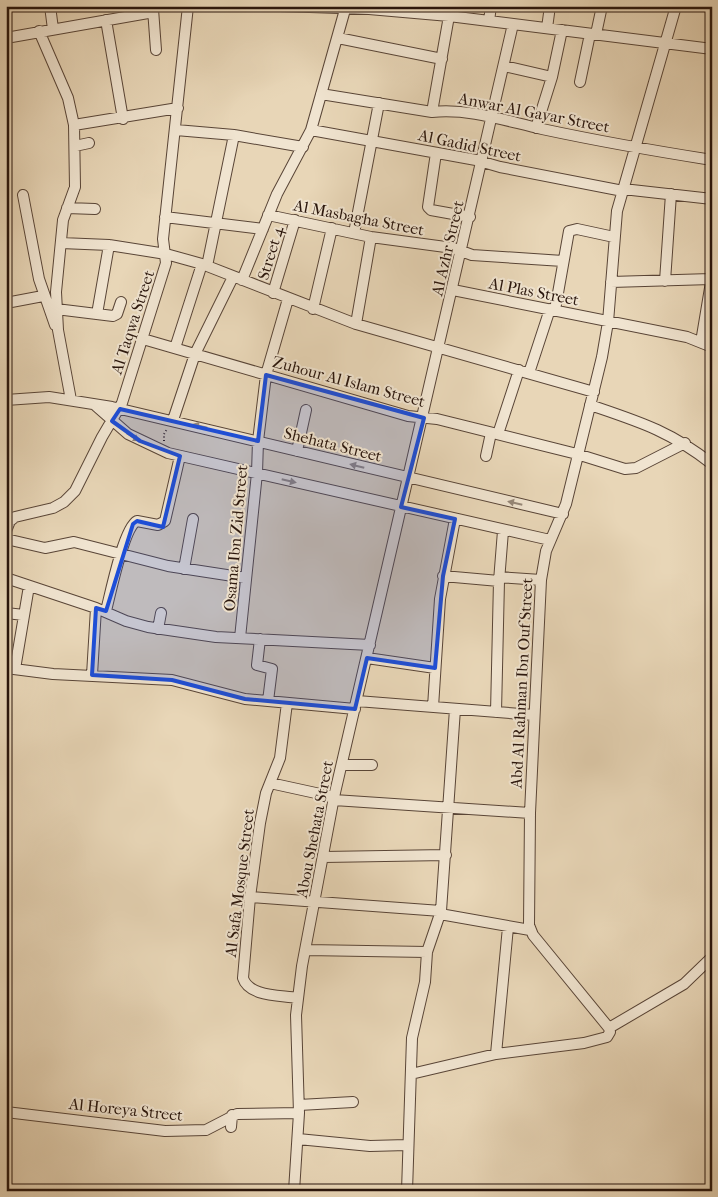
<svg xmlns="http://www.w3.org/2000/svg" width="718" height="1197" font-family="'IM FELL French Canon',serif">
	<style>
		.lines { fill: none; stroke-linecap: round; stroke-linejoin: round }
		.minor-casing { stroke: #594537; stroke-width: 12 }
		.path { stroke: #29150c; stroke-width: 2; stroke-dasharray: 1 2.5; stroke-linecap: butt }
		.minor { stroke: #f0e4d0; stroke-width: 10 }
		.oneway { fill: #968778 }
		.marked { fill: #1d4ed8; fill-opacity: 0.2; stroke: #1d4ed8; stroke-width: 4; stroke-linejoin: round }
		.labels { text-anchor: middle; stroke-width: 4; stroke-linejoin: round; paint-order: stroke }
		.street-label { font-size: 16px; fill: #29150c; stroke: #f0e4d0 }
	</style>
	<rect width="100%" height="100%" fill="#e8d6b7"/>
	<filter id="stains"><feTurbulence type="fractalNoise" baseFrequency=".004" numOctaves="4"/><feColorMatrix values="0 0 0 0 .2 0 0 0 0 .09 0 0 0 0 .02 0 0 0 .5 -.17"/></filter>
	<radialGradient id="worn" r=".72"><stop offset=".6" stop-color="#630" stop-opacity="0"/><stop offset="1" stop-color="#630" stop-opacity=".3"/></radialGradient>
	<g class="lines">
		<defs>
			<path id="minor" d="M50 6 53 29
				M280 6 369 9 449 16 712 49
				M153 9 156 50
				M106 20 123 119
				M489 21 491 6
				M547 28 550 6
				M39 31 68 98 74 125 75 187 63 220 56 292 58 330 71 400
				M596 34 602 6
				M6 38 148 13 155 6
				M338 38 442 59
				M504 66 552 77
				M580 82 590 34
				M321 94 432 112C469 108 506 121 542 129 598 141 655 151 712 160
				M432 112 449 16
				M74 125 178 108
				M536 128 552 77 562 30
				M176 130 234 135 303 147
				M311 130 476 160 500 167 623 191
				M75 146 89 143
				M436 153 428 207 431 210 470 217
				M623 189 712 199
				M23 195 39 279 55 325
				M67 208 95 209
				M268 215 371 237 453 248 472 255 563 261
				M165 217 263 229
				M354 233 379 103
				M61 243 109 245 166 254 202 264 356 324 594 392
				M207 266 234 135
				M242 280 277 194 311 130 346 6
				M665 281 671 194
				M611 282 711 279
				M453 290 687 337 712 347
				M273 293 295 220
				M6 303 43 296
				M56 309 113 316 117 314 121 302
				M313 309 332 228
				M555 310 569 231 577 229 614 237
				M97 314 109 245
				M356 324 371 237
				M143 339 408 416 437 419 577 454 625 469 636 468 685 443
				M701 342 712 276
				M175 348 202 264
				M529 373 550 309
				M6 400 49 397 112 407 563 514
				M590 405C640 422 670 431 712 464
				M96 406 128 434 168 453 550 540
				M173 420 195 354 233 277
				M498 434 519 370
				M297 451 306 410
				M486 456 491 433
				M6 531 10 521 15 517 53 508 64 502 75 491 102 437 122 403 166 263 163 239 188 6
				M6 539 45 548 74 542 168 566 246 578
				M184 569 193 519
				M443 576 499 581
				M499 577 541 580
				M6 578 96 608 126 621 148 627 216 637 370 645
				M106 611C110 595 124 527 137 521L158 525 165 521 180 456
				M6 613 24 615
				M158 629 161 613
				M240 638 257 473 258 441 266 375 288 299
				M260 639 257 665 272 669 268 701
				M367 658 435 668
				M6 668 53 674 172 680 245 699 355 709
				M15 669 29 586
				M92 675 96 608
				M357 701 534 715
				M287 703 280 758 266 793 260 823 250 897 243 978C249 997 281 995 297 998
				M433 707 440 599 455 519
				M496 712 499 581 503 531
				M342 765H372
				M270 783 334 797
				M334 800 530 813
				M324 857 446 855
				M250 897 441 911
				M440 914 530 930
				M306 950 427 952
				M609 1028 533 935 529 925 530 813 541 580 546 551 566 504 602 357 608 322 617 211 676 6
				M609 1028 684 984 712 957
				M496 1054 508 927
				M411 1074 496 1054 584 1043 607 1037 610 1032 609 1028
				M299 1105 353 1102
				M6 1112 165 1131 206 1130 237 1114 299 1113
				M231 1127 232 1115
				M298 1139 370 1146 407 1145
				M294 1191 299 1113 296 1015 302 966 334 797 513 24
				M407 1191 412 1038 425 982 427 952 441 911 455 709"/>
		</defs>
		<use href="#minor" class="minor-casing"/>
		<path class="path" d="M164 441V434L167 429"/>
		<use href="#minor" class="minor"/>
	</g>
	<defs><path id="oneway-solid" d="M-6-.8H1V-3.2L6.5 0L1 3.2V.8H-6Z" transform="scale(1.25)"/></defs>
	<g class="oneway">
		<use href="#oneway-solid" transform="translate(200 426) rotate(-166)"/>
		<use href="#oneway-solid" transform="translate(133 437) rotate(31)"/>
		<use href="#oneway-solid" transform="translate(357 466) rotate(-166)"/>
		<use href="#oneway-solid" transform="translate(289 481) rotate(13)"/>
		<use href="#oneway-solid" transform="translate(515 503) rotate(-167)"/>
	</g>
	<path class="marked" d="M266 375 424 418 401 507 455 519 443 576 435 668 367 658 355 709 245 699 172 680 92 675 96 608 106 611 133 524 137 521 163 527 180 456 140 441 112 421 120 409 258 441Z"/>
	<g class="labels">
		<g class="street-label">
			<text transform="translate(534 112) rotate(11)" y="6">Anwar Al Gayar Street</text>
			<text transform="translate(470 145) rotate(12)" y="6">Al Gadid Street</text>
			<text transform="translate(359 217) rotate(11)" y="6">Al Masbagha Street</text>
			<text transform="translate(447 248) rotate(-77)" y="6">Al Azhr Street</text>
			<text transform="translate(270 253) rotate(-73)" y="6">Street 4</text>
			<text transform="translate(534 291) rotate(11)" y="6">Al Plas Street</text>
			<text transform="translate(132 322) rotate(-72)" y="6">Al Taqwa Street</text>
			<text transform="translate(349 381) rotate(15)" y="6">Zuhour Al Islam Street</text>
			<text transform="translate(333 444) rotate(14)" y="6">Shehata Street</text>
			<text transform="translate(235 538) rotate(-85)" y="6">Osama Ibn Zid Street</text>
			<text transform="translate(521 683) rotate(-87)" y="6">Abd Al Rahman Ibn Ouf Street</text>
			<text transform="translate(314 829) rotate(-79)" y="6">Abou Shehata Street</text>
			<text transform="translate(239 883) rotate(-83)" y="6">Al Safa Mosque Street</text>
			<text transform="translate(126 1109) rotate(6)" y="6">Al Horeya Street</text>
		</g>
	</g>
	<rect width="718" height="1197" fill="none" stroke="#e8d6b7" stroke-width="25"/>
	<rect x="8" y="8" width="703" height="1182" fill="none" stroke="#29150c" stroke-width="2.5"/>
	<rect x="12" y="12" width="693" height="1172" fill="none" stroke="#29150c"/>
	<rect width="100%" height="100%" filter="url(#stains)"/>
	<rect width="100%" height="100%" fill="url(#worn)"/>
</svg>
